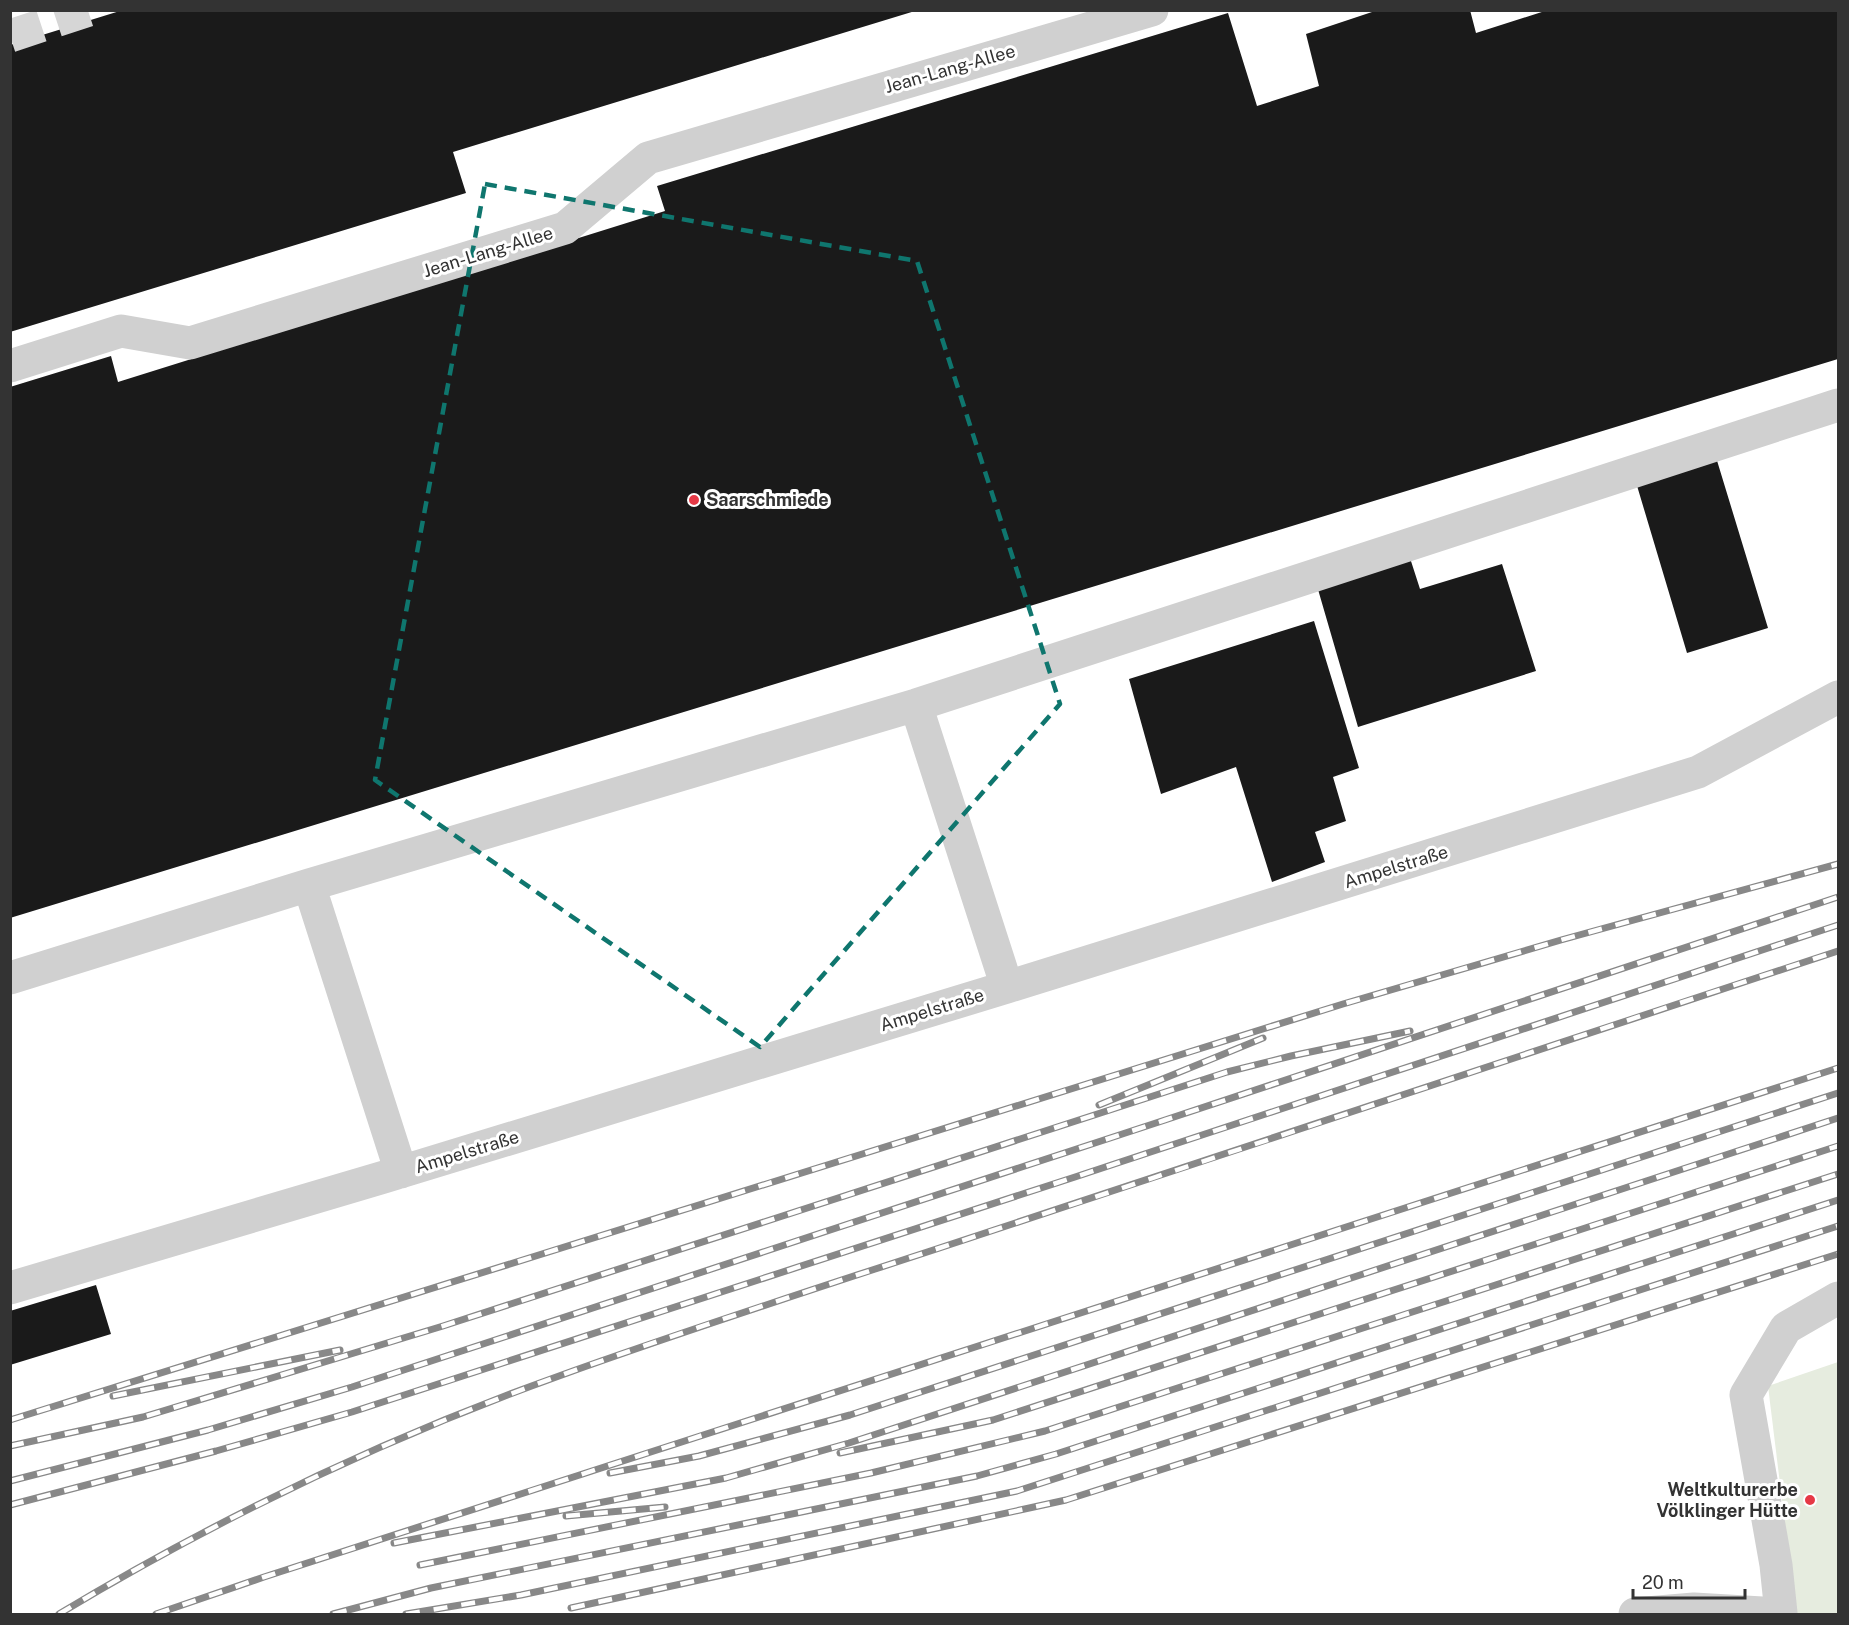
<svg xmlns="http://www.w3.org/2000/svg" width="1849" height="1625" font-family="'Public Sans',sans-serif">
	<style>
		.green { fill: #e6ecdf }
		.building { fill: #1a1a1a }
		.lines { fill: none; stroke-linecap: round; stroke-linejoin: round }
		.minor-tunnel { stroke: #d6d6d6; stroke-width: 33; stroke-dasharray: 33 16; stroke-linecap: butt }
		.minor { stroke: #d0d0d0; stroke-width: 33 }
		.rail-casing { stroke: #888; stroke-width: 7 }
		.rail { stroke: #fff; stroke-width: 4.5; stroke-dasharray: 14; stroke-linecap: butt }
		.marked { fill: none; stroke: #0f766e; stroke-width: 4.5; stroke-dasharray: 12 8; stroke-linejoin: round }
		.poi-dot { fill: #e63946; stroke: #fff; stroke-width: 2 }
		.labels { text-anchor: middle; stroke-width: 6; stroke-linejoin: round; paint-order: stroke }
		.street-label { font-size: 18px; fill: #333; stroke: #fff }
		.poi-label { font-size: 18px; font-weight: bold; fill: #333; stroke: #fff; text-anchor: start }
	</style>
	<rect width="100%" height="100%" fill="#fff"/>
	<path class="green" d="M1838 1362V1614H1796L1768 1386Z"/>
	<path class="building" d="M123 10H915V11L453 152 466 193 10 332V45Z
		M1378 10H1470L1476 33 1548 10H1838V359L10 918V387L111 356 118 382 665 211 657 186 1228 13 1257 106 1319 86 1306 34Z
		M1715 454 1768 628 1687 653 1635 479Z
		M1410 558 1420 589 1502 564 1536 671 1358 727 1317 586Z
		M1314 621 1359 768 1333 777 1346 821 1315 832 1325 862 1272 882 1236 767 1161 794 1129 679Z
		M96 1285 111 1334 10 1365V1311Z"/>
	<g class="lines">
		<path class="minor-tunnel" d="M10 36 89 10"/>
		<path class="minor" d="M10 366 121 331 190 343 565 228 648 158 1152 10
			M916 705 1007 987
			M309 885 401 1172
			M10 978 309 885 916 705 1838 405
			M10 1288 384 1177 1007 987 1698 772 1838 697
			M1781 1613 1776 1565 1746 1395 1786 1328 1838 1298
			M1635 1614 1694 1609 1781 1614"/>
		<defs>
			<path id="rail" d="M1099 1105 1263 1038
				M113 1396 340 1350
				M10 1420 1343 1004 1561 940 1838 864
				M10 1446 143 1417 443 1326 1227 1072 1291 1056 1410 1031
				M840 1453 993 1420 1838 1146
				M610 1473 699 1456 850 1415 1838 1093
				M10 1481 208 1430 352 1387 1165 1120 1838 897
				M10 1505 216 1451 352 1412 1075 1177 1838 925
				M566 1516 665 1507
				M394 1543 726 1478 849 1443 1838 1118
				M420 1565 871 1473 1045 1431 1838 1174
				M571 1608 1066 1500 1838 1254
				M59 1614C217 1519 386 1438 559 1376 700 1325 843 1280 985 1233 1270 1140 1554 1044 1838 951
				M156 1614 264 1577 1838 1068
				M333 1614 431 1588 977 1476 1056 1454 1838 1200
				M406 1614 521 1595 1017 1491 1838 1226"/>
		</defs>
		<use href="#rail" class="rail-casing"/>
		<use href="#rail" class="rail"/>
	</g>
	<path class="marked" d="M485 184 917 261 1060 704 760 1047 375 780Z"/>
	<g class="poi-dot">
		<circle cx="694" cy="500" r="6"/>
		<circle cx="1810" cy="1500" r="6"/>
	</g>
	<g class="labels">
		<g class="street-label">
			<text transform="translate(950 69) rotate(-16)" y="6">Jean-Lang-Allee</text>
			<text transform="translate(488 252) rotate(-17)" y="6">Jean-Lang-Allee</text>
			<text transform="translate(1396 867) rotate(-17)" y="6">Ampelstraße</text>
			<text transform="translate(932 1010) rotate(-17)" y="6">Ampelstraße</text>
			<text transform="translate(467 1152) rotate(-17)" y="6">Ampelstraße</text>
		</g>
		<g class="poi-label">
			<text x="706" y="506">Saarschmiede</text>
			<text x="1798" y="1496" text-anchor="end">Weltkulturerbe<tspan x="1798" dy="21">Völklinger Hütte</tspan></text>
		</g>
	</g>
	<rect width="1849" height="1625" fill="none" stroke="#333333" stroke-width="24"/>
	<path d="M1633 1589v9h112v-9" fill="none" stroke="#333333" stroke-width="3"/>
	<text x="1642" y="1589" font-size="18" fill="#333333" stroke="#ffffff" stroke-width="4.5" paint-order="stroke">20 m</text>
</svg>
